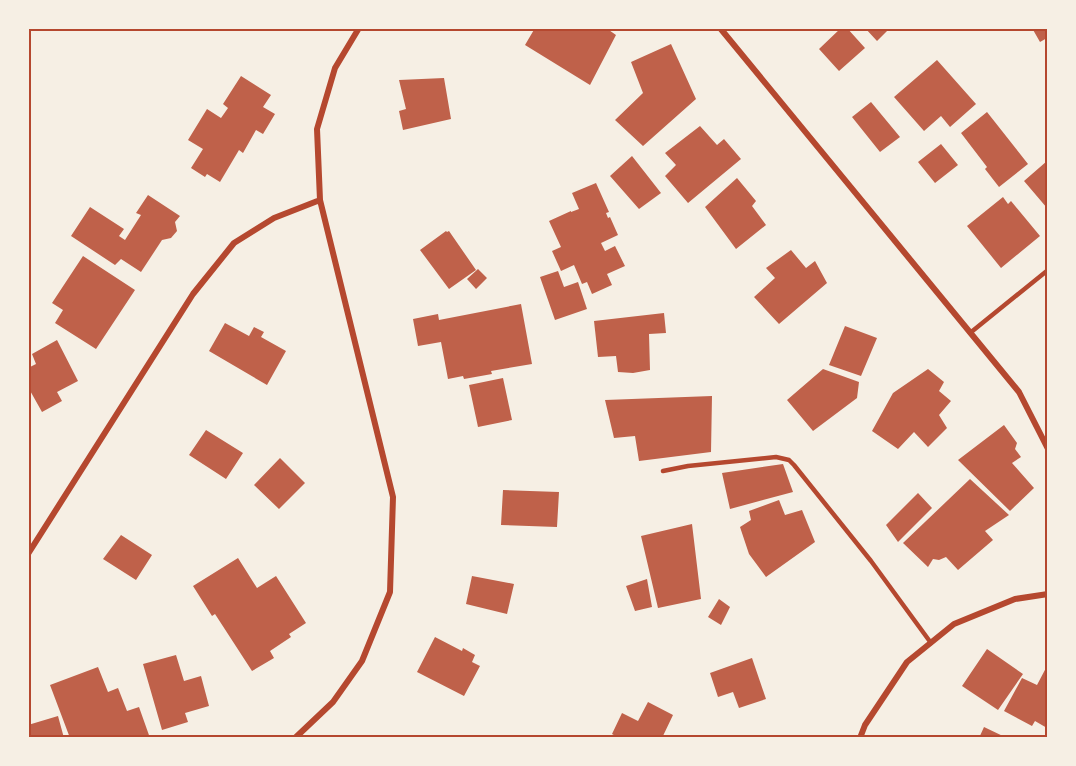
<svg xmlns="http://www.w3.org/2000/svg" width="1076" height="766" font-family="Raleway,sans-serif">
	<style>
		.building { fill: #bf614a }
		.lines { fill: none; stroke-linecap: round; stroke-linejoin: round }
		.service { stroke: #b5482f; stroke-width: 4.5 }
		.minor { stroke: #b5482f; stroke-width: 6 }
		.neatline { fill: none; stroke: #b5482f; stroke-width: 2 }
	</style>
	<rect width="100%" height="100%" fill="#f6efe4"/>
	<path class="building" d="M535 28H606L616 35 590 85 525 45Z
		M841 28H847L865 48 839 71 819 49Z
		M865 28H890L877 41Z
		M1032 28H1047V38L1040 42Z
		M671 44 696 99 643 146 615 120 643 93 631 62Z
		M937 60 976 104 950 127 941 116 924 131 894 97Z
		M241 76 271 95 263 107 275 114 263 134 256 130 243 153 239 150 220 182 207 174 205 177 191 168 203 149 188 140 207 109 221 118 228 108 223 104Z
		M444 78 451 119 403 130 399 111 406 109 399 80Z
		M871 102 900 137 880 152 852 117Z
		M987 112 1028 164 999 187 985 169 987 167 961 133Z
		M700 126 717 145 724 139 741 159 688 203 665 176 676 165 665 153Z
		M941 144 958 165 935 183 918 162Z
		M632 156 661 193 639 209 610 176Z
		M1047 161V208L1024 181Z
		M737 178 756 201 752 206 766 225 736 249 705 207Z
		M596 183 609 212 606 213 608 218 610 217 618 235 601 243 605 251 615 246 625 266 607 274 612 285 592 294 587 282 582 284 574 265 561 271 552 251 561 247 549 221 571 211V212L579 209 572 193Z
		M148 195 180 216 175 222 177 231 171 238 162 240 141 272 121 259 115 265 71 236 90 207 124 229 119 236 125 240 141 215 136 213Z
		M1003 197 1008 204 1011 201 1040 236 1001 268 967 226Z
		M446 231 447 232 449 231 476 270 449 289 420 250Z
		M791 250 806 268 815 261 827 283 779 324 754 297 775 278 766 268Z
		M83 256 135 290 96 349 55 323 63 310 52 303Z
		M478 269 487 278 476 289 467 279Z
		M558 271 564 287 578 282 587 309 555 320 540 277Z
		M521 304 532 364 491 371 492 374 464 379 463 376 448 379 441 342 418 346 413 319 438 314 439 320Z
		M664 313 666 333 649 334 650 370 633 373 618 372 616 356 598 357 594 321Z
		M225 323 249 336 254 327 264 332 261 337 286 351 267 385 209 351Z
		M845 326 877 338 861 376 829 365Z
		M57 340 78 381 57 392 62 401 42 412 28 387V368L36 364 32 354Z
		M823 369 859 382 857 398 813 431 787 400Z
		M928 369 944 382 939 391 951 401 939 415 947 428 928 447 914 432 898 449 872 431 893 393Z
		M503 378 512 420 478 427 469 385Z
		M712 396 711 452 639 461 635 436 614 438 605 400Z
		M1004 425 1017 443 1015 449 1021 457 1012 463 1034 488 1010 511 958 460Z
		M206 430 243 453 226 479 189 455Z
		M280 458 305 483 279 509 254 485Z
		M783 464 793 492 730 509 722 473Z
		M970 479 1009 515 985 531 993 540 958 570 946 557 939 560 933 559 928 567 903 543Z
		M503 490 559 492 557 527 501 525Z
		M918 493 932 508 898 542 886 525Z
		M779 500 785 515 802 510 815 542 766 577 749 554 740 527 751 520 749 511Z
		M692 524 701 599 658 608 641 536Z
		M121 535 152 555 136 580 103 559Z
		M238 558 257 588 276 576 306 623 289 634 291 637 270 651 274 658 252 671 215 614 212 616 193 586Z
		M472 576 514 584 507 614 466 604Z
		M647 579 652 607 635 611 626 586Z
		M719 599 730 607 721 625 708 617Z
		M435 637 462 651 463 648 475 655 472 662 480 666 464 696 417 672Z
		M987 649 1023 674 998 710 962 686Z
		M176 655 184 681 201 676 209 706 185 713 188 722 162 730 143 664Z
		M752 658 766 699 739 708 733 692 718 697 710 673Z
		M1047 666V728L1035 721 1032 726 1004 711 1022 678 1037 685Z
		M98 667 108 692 118 688 127 711 139 707 150 738H70L50 685Z
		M648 702 673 715 662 738H619L612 734 622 713 638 721Z
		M58 716 64 738H28V725Z
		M984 727 1007 738H979Z"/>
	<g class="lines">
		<path class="service" d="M970 333 1048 270
			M663 471 688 466 776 457 789 460 794 465 871 561 931 643"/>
		<path class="minor" d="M720 28 1019 392 1048 449
			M28 554 193 294 234 243 274 218 320 200
			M295 738 333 702 362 661 390 592 393 497 320 200 317 129 335 68 359 28
			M860 738 865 725 907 662 954 624 1015 599 1048 594"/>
	</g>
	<rect width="1076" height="766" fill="none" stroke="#f6efe4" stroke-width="60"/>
	<rect x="30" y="30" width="1016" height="706" class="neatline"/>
</svg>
